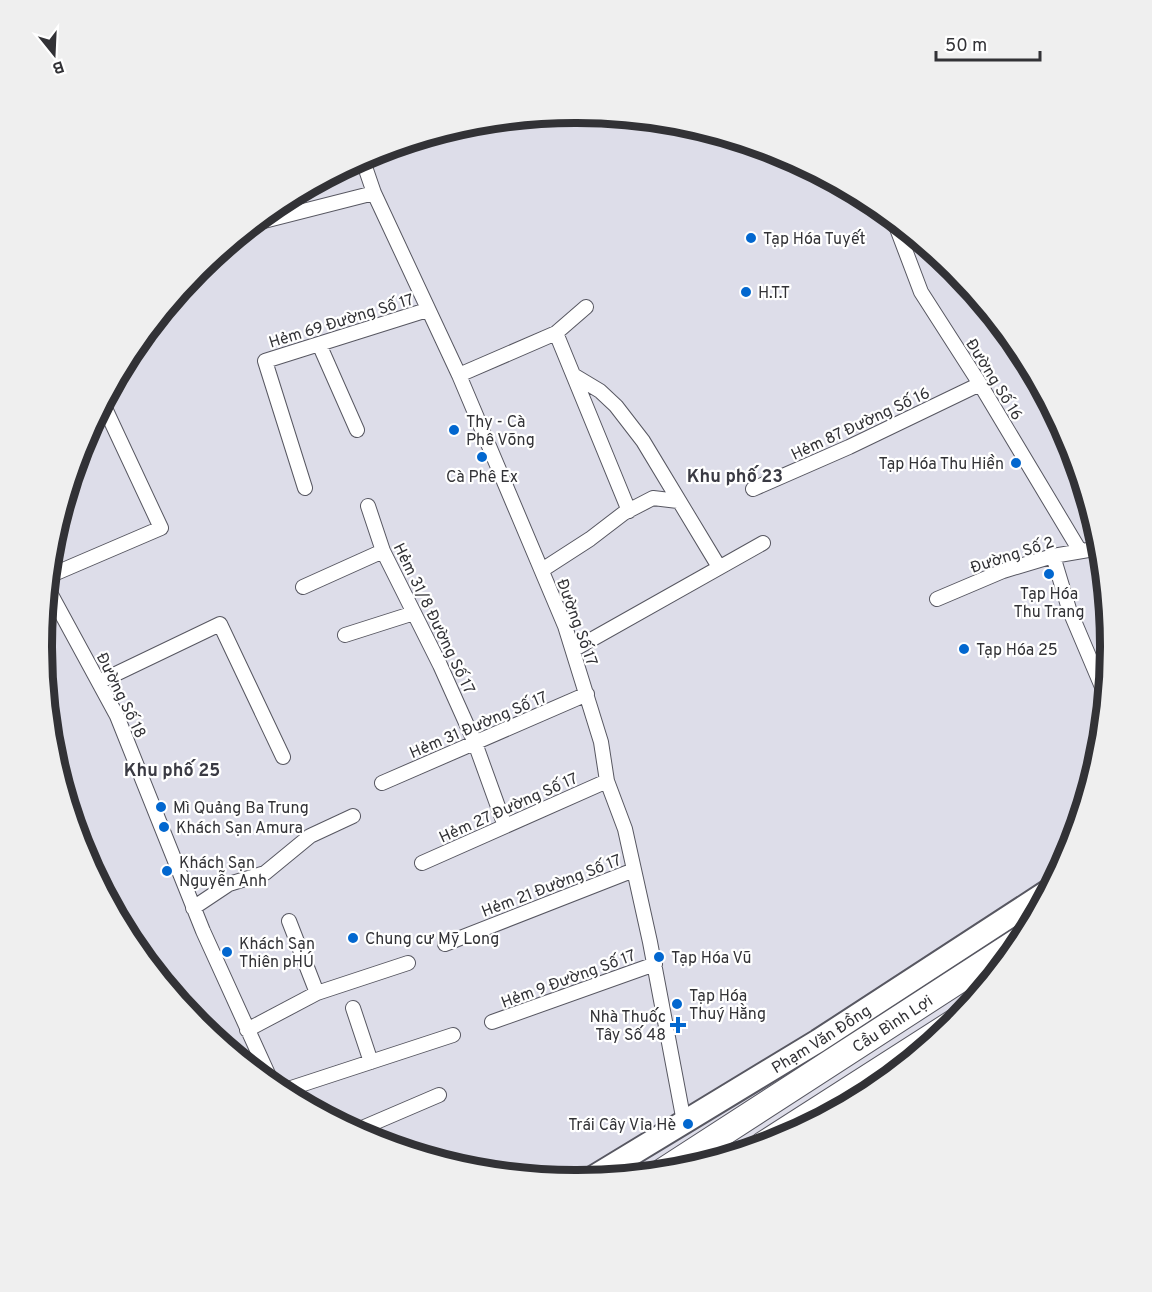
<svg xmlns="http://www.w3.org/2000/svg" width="1152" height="1292" font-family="Overpass,sans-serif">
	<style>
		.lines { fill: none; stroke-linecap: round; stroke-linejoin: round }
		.street-casing { stroke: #575761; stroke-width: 16 }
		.primary-casing { stroke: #575761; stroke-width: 26 }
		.highway-casing { stroke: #575761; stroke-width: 28 }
		.street { stroke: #fff; stroke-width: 14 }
		.primary { stroke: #fff; stroke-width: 22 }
		.highway { stroke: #fff; stroke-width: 26 }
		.poi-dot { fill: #0267cf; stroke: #fff; stroke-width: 2 }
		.labels { text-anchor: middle; stroke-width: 4.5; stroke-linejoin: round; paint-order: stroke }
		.poi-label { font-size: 16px; fill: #323236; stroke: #fff; text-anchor: start }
		.street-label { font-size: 16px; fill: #323236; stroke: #fff }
		.neighbourhood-label { font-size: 18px; font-weight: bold; fill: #3a3a43; stroke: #fff }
		.rim { fill: none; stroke: #323236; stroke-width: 8 }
	</style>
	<rect width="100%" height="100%" fill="#dddde9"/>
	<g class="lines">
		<defs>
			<path id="street" d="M362 158 374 193 459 375 565 626 601 742 607 781 625 829 650 942 684 1122
				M893 218 921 292 980 384 1080 551
				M252 224 374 193
				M556 333 629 511
				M319 344 357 430
				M459 375 556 333 586 307
				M575 376 600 391 616 406 643 441 719 567
				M305 488 265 361 427 310
				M753 489 849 447 980 384
				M368 506 383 551 440 665 475 743 505 826
				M1053 556 1069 609 1105 694
				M542 570 590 539 624 513 653 498 678 501
				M49 576 161 528 103 404
				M303 587 383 551
				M48 589 117 716 203 931 273 1085
				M937 599 1003 571 1053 556 1100 548
				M345 635 414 613
				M573 650 763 543
				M99 682 220 624 283 757
				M382 783 587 694
				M422 863 607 781
				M193 908 229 884 265 873 310 836 353 816
				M289 921 317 993
				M445 944 634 870
				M353 1008 371 1062
				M492 1022 655 964
				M247 1030 317 993 408 963
				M282 1091 453 1035
				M355 1131 439 1095"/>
			<g id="primary">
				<path id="s1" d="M592 1178 818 1041 1047 892"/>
			</g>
			<g id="highway">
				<path d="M763 1145 955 1022"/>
				<path id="s2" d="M662 1172 1022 939"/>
			</g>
		</defs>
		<use href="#street" class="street-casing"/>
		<use href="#primary" class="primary-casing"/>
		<use href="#highway" class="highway-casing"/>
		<use href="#street" class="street"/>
		<use href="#primary" class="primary"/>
		<use href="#highway" class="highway"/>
	</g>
	<g class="poi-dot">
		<circle cx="751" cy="238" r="6"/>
		<circle cx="746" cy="292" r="6"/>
		<circle cx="454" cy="430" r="6"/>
		<circle cx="482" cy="457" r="6"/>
		<circle cx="1016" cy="463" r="6"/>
		<circle cx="1049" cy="574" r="6"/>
		<circle cx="964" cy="649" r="6"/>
		<circle cx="161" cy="807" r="6"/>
		<circle cx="164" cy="827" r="6"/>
		<circle cx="167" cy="871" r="6"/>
		<circle cx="353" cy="938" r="6"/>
		<circle cx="227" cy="952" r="6"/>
		<circle cx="659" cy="957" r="6"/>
		<circle cx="677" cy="1004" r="6"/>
		<path d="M675 1016h6v6h6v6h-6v6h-6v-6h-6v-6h6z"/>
		<circle cx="688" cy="1124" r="6"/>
	</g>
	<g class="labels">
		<g class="poi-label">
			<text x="763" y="244">Tạp Hóa Tuyết</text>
			<text x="758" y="298">H.T.T</text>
			<text x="466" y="427">Thy - Cà<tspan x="466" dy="18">Phê Võng</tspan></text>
			<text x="1004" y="469" text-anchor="end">Tạp Hóa Thu Hiền</text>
			<text x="482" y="482" text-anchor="middle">Cà Phê Ex</text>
			<text x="1049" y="599" text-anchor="middle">Tạp Hóa<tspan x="1049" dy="18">Thu Trang</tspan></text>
			<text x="976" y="655">Tạp Hóa 25</text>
			<text x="173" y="813">Mì Quảng Ba Trung</text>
			<text x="176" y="833">Khách Sạn Amura</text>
			<text x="179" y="868">Khách Sạn<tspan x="179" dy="18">Nguyễn Anh</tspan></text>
			<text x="365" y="944">Chung cư Mỹ Long</text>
			<text x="239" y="949">Khách Sạn<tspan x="239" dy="18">Thiên pHÚ</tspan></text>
			<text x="671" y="963">Tạp Hóa Vũ</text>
			<text x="689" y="1001">Tạp Hóa<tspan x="689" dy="18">Thuý Hằng</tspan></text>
			<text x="666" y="1022" text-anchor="end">Nhà Thuốc<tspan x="666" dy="18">Tây Số 48</tspan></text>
			<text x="676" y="1130" text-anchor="end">Trái Cây Vỉa Hè</text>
		</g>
		<g class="street-label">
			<text transform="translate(341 320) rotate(-17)" y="6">Hẻm 69 Đường Số 17</text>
			<text transform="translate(995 379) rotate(58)" y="6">Đường Số 16</text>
			<text transform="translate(860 423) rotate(-25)" y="6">Hẻm 87 Đường Số 16</text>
			<text transform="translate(1012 554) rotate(-18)" y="6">Đường Số 2</text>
			<text transform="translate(435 618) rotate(64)" y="6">Hẻm 31/8 Đường Số 17</text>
			<text transform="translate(578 622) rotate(70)" y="6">Đường Số 17</text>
			<text transform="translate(122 695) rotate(64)" y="6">Đường Số 18</text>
			<text transform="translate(478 724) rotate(-23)" y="6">Hẻm 31 Đường Số 17</text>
			<text transform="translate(508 807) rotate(-24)" y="6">Hẻm 27 Đường Số 17</text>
			<text transform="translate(551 885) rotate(-21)" y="6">Hẻm 21 Đường Số 17</text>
			<text transform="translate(568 978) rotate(-20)" y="6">Hẻm 9 Đường Số 17</text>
			<text dy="6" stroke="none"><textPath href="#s2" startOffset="274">Cầu Bình Lợi</textPath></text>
			<text dy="6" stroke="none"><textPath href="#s1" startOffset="268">Phạm Văn Đồng</textPath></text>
		</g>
		<g class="neighbourhood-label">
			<text x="735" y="482">Khu phố 23</text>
			<text x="172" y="776">Khu phố 25</text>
		</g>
	</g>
	<path d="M0 0H1152V1292H0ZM575 123H577A523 523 0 0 1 1100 646V647A523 523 0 0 1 577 1170H575A523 523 0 0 1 52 647V646A523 523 0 0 1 575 123Z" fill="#efefef" fill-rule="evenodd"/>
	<path class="rim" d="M575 123H577A523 523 0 0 1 1100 646V647A523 523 0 0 1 577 1170H575A523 523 0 0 1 52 647V646A523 523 0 0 1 575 123Z"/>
	<g transform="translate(54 54) rotate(162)" stroke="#ffffff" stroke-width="4.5" paint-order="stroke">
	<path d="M0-4.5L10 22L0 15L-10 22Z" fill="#323236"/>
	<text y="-9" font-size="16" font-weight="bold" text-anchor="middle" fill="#323236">B</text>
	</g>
	<path d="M936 51v9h104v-9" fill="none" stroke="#323236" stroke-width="3"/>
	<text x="945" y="51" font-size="18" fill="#323236" stroke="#ffffff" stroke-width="4.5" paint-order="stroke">50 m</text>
</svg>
